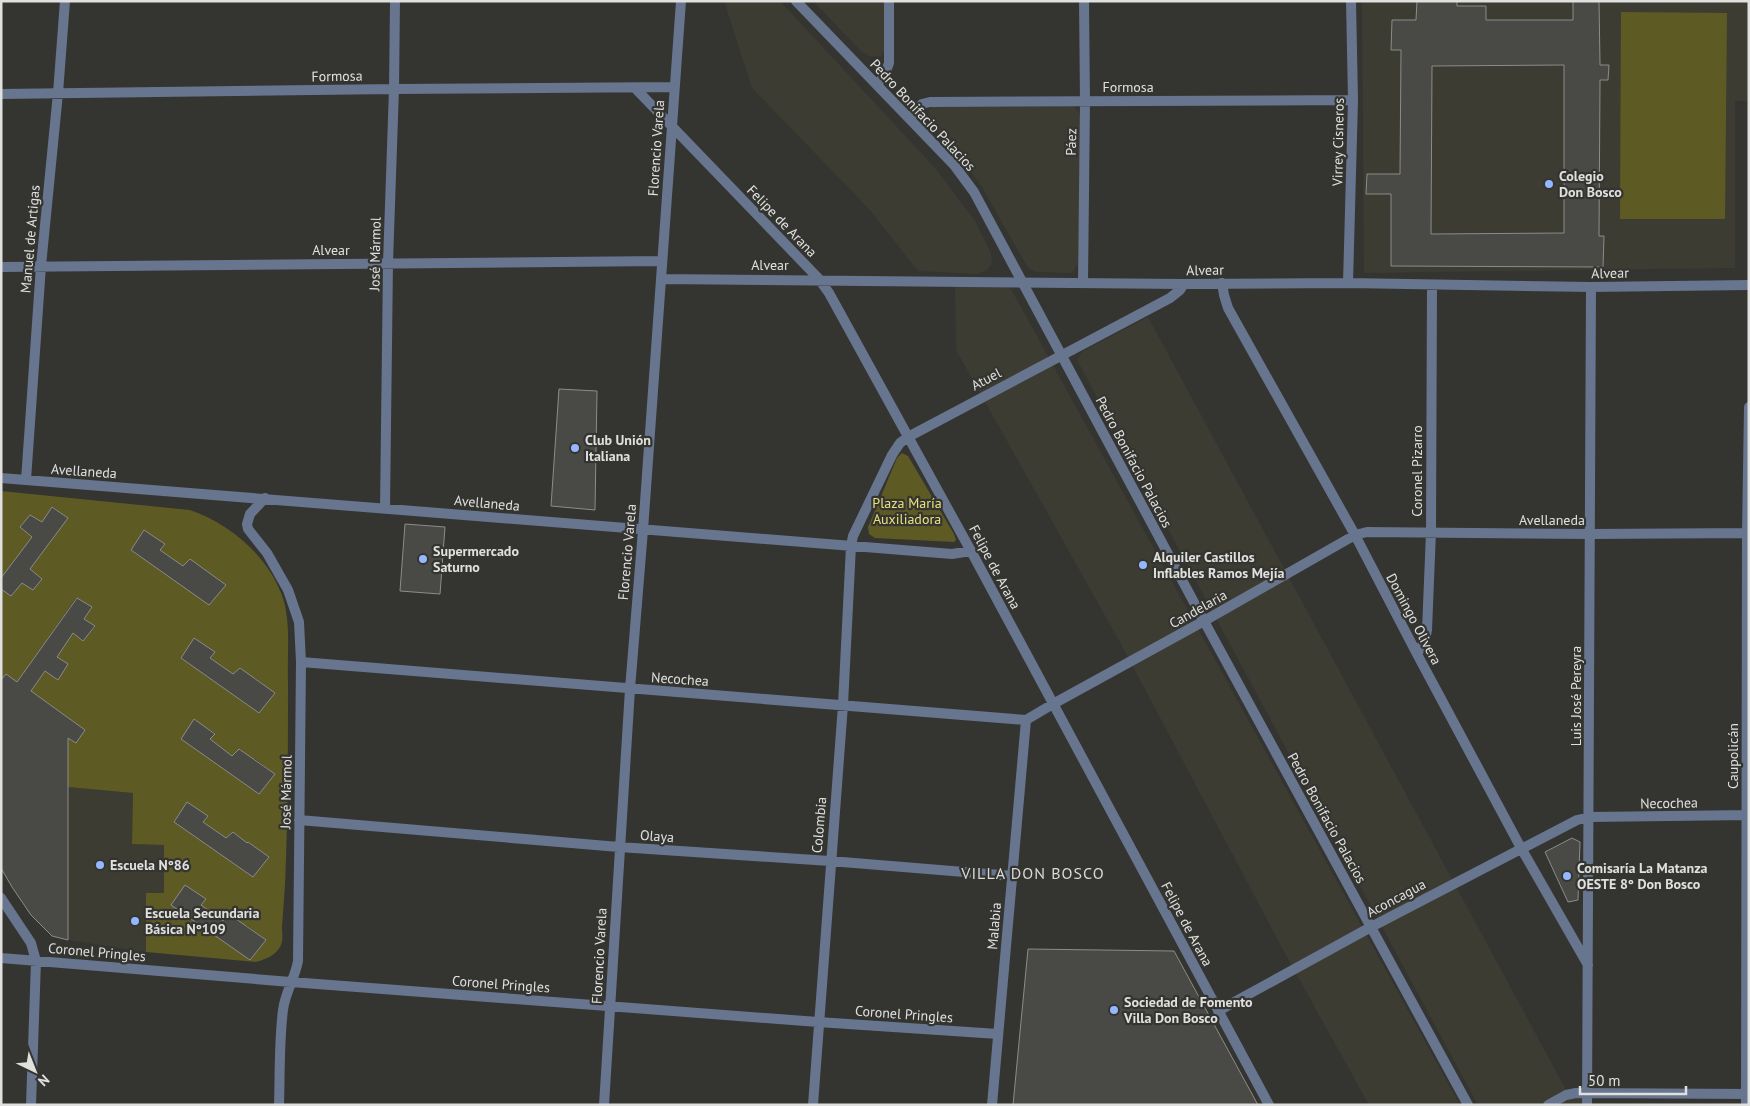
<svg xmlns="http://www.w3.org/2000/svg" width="1750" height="1106" font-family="'PT Sans',sans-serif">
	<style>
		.built { fill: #3d3c33 }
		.green { fill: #5d5a24; fill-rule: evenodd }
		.building { fill: #494946; stroke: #8c8c89; fill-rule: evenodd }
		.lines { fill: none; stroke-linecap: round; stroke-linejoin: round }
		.minor { stroke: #68758e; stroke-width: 10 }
		.tertiary { stroke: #68758e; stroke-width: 10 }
		.poi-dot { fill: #94b7fd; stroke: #343431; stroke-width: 2 }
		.labels { text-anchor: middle; stroke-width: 4.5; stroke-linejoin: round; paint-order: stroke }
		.street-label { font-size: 14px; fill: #e0e0de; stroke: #343431 }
		.poi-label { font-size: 14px; font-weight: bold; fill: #e0e0de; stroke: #343431; text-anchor: start }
		.park-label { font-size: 14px; fill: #e7e17c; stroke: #343431 }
		.quarter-label { font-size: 16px; letter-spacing: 1px; fill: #d9d9d5; stroke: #343431 }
	</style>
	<rect width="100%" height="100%" fill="#343431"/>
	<path class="built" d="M724 1H780L936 169 975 221 991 253 992 264 987 270 978 274 918 271 869 209 752 88Z
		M813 1H884L885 48 882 55 878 57 869 56 862 52Z
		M1362 1H1749V101H1735V268L1364 273Z
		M933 105H1073L1078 111 1082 121 1078 264 1075 269 1071 273 1036 272 1028 268 982 187 971 172 930 125 927 119 929 111Z
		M955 284 1006 287 1011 289 1460 1105H1369L1289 961 1122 646 956 350Z
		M1148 317 1571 1099H1582L1587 1105H1478L1077 360 1083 351Z
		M68 787 133 793 132 844 164 845V893L146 894V952L68 940Z"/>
	<path class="green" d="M1621 12 1727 13 1725 219H1620Z
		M902 453 908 456 954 534 956 540 954 542 875 538 869 534 868 527 897 458Z
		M1 491 190 510C231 524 269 557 283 598 291 624 287 654 288 681 288 749 288 817 285 885 284 899 283 913 282 927 282 931 283 937 282 942 279 954 267 959 256 962L146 952V893H164V845L132 844 133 793 68 787 62 734 76 743 85 730 31 691 73 633 83 641 95 627 84 619 92 607 76 598 17 682 6 675 1 680V589L11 596 22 583 33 590 42 579 30 569 68 518 53 507 42 522 30 515 20 527 32 537 1 578ZM144 530 165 544 160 550 183 566 190 560 199 577 205 570 225 585 209 605 131 550ZM194 638 214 652 210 658 233 674 240 668 246 673 249 685 255 678 275 693 259 713 181 658ZM194 720 215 733 210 739 232 756 240 749 246 754 249 766 255 759 275 774 259 794 181 739ZM187 803 208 816 203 822 226 838 233 832 240 837 242 849 248 842 269 857 253 877 174 822ZM205 899 201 905 223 921 229 914 240 932 246 925 266 940 250 960 172 905Z"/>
	<path class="building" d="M1417 1H1457V6H1486V20H1573V1H1599L1600 65H1609L1608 80H1600L1599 236H1604L1603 267 1391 266V194H1366L1367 174H1400L1401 50H1391L1392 20H1416ZM1564 65V233L1431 234 1432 66Z
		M559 389 597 391 595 510 551 506Z
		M52 507 68 518 30 569 42 579 33 590 22 583 11 596 1 589V578L32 537 20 527 30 515 42 522Z
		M405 524 445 527 440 594 400 591Z
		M144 530 165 544 160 550 183 566 190 559 226 585 209 605 131 550Z
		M77 598 92 607 84 619 95 626 83 641 73 633 57 657 68 664 58 680 45 671 31 691 85 730 76 743 68 738V940L52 936 31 915 12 887 1 868V680L6 674 17 682Z
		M194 638 215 652 210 658 233 674 240 668 275 693 259 713 181 658Z
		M194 719 215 734 210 739 232 756 239 749 275 774 259 794 181 739Z
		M187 802 208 816 203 822 226 838 233 832 247 843 248 842 269 857 253 877 174 822Z
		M1572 838 1580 842 1578 900 1568 902 1545 852Z
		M185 885 206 899 201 905 223 921 229 914 266 940 250 960 171 905Z
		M1028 949 1174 951 1258 1105H1013Z"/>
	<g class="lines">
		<path class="minor" d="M876 83 883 79 889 63V1
			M635 88 819 279 829 293 971 551 1269 1105
			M1 94 394 89 674 87
			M910 118 922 104 930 102 1353 100
			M1 267 662 261
			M662 279 1184 284 1348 283 1591 287 1749 285
			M1083 283 1085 101 1084 1
			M1222 283 1224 295 1228 308 1355 535 1417 654 1521 848 1588 965
			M1348 283 1353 100 1351 1
			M1 478 952 554 971 551
			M26 480 41 266 58 93 65 1
			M265 498 250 514 247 524 248 529 267 553 288 590 299 622 301 662 298 961C295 978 285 993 283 1010 279 1041 280 1074 279 1105
			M385 508 388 263 394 89 395 1
			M1417 654 1425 640 1427 630 1431 532 1432 285
			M301 662 1026 720 1053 704 1204 621 1355 535 1367 532 1589 534 1749 533
			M299 820 619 847 830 861 1013 876
			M1 898 31 943 36 961 31 1105
			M1 958 291 982 818 1022 998 1034
			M1218 1011 1371 927 1577 820 1590 817 1749 815
			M604 1105 630 689 643 530 681 1
			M813 1105 843 705 851 546 853 536 892 455 900 443 908 437 1170 298 1180 290 1184 284
			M992 1105 1026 720
			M1548 1105 1566 1095 1576 1093 1749 1094
			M1587 1105 1591 287
			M1746 1105 1747 533 1749 407"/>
		<path class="tertiary" d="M796 1 954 165 974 192 1204 621 1468 1105"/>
	</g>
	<g class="poi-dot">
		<circle cx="1549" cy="184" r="5"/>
		<circle cx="575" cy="448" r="5"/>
		<circle cx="423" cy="559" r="5"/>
		<circle cx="1143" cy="565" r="5"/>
		<circle cx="100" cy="865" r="5"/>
		<circle cx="1567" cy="876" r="5"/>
		<circle cx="135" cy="921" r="5"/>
		<circle cx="1114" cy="1010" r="5"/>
	</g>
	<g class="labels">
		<g class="street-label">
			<text transform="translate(337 76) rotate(-1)" y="5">Formosa</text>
			<text x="1128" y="92">Formosa</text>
			<text transform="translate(923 115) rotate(47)" y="5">Pedro Bonifacio Palacios</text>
			<text transform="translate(1071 142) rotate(-89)" y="5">Páez</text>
			<text transform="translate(1338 142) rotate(-89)" y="5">Virrey Cisneros</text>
			<text transform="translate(656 148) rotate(-86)" y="5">Florencio Varela</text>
			<text transform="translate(782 221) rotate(46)" y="5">Felipe de Arana</text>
			<text transform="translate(30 239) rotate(-85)" y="5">Manuel de Artigas</text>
			<text x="331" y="255">Alvear</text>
			<text transform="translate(375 254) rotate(-89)" y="5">José Mármol</text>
			<text x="770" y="270">Alvear</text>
			<text transform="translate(1205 270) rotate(-1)" y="5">Alvear</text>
			<text transform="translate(1610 273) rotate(-1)" y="5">Alvear</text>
			<text transform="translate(986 379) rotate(-28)" y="5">Atuel</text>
			<text transform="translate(1134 462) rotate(62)" y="5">Pedro Bonifacio Palacios</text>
			<text transform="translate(84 471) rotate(4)" y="5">Avellaneda</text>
			<text transform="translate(1417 471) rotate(-90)" y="5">Coronel Pizarro</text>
			<text transform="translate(487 503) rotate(5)" y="5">Avellaneda</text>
			<text x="1552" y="525">Avellaneda</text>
			<text transform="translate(627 552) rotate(-85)" y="5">Florencio Varela</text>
			<text transform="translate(995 567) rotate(62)" y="5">Felipe de Arana</text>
			<text transform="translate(1198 609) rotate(-29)" y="5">Candelaria</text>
			<text transform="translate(1414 619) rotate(62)" y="5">Domingo Olivera</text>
			<text transform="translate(680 679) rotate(4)" y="5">Necochea</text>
			<text transform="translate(1576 696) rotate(-90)" y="5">Luis José Pereyra</text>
			<text transform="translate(1733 756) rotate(-90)" y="5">Caupolicán</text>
			<text transform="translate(286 792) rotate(-89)" y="5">José Mármol</text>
			<text transform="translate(1669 803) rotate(-1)" y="5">Necochea</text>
			<text transform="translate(1327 818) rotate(61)" y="5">Pedro Bonifacio Palacios</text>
			<text transform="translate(819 825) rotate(-85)" y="5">Colombia</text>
			<text transform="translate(657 836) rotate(4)" y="5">Olaya</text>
			<text transform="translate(1396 898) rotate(-28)" y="5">Aconcagua</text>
			<text transform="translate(1187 924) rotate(62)" y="5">Felipe de Arana</text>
			<text transform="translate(994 926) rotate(-85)" y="5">Malabia</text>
			<text transform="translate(97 952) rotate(5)" y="5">Coronel Pringles</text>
			<text transform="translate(599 956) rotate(-87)" y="5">Florencio Varela</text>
			<text transform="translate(501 984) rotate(4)" y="5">Coronel Pringles</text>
			<text transform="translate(904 1014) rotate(4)" y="5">Coronel Pringles</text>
		</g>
		<g class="poi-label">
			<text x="1559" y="181">Colegio<tspan x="1559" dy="16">Don Bosco</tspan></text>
			<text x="585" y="445">Club Unión<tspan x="585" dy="16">Italiana</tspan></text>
			<text x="433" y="556">Supermercado<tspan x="433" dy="16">Saturno</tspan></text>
			<text x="1153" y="562">Alquiler Castillos<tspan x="1153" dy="16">Inflables Ramos Mejía</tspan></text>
			<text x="110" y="870">Escuela N°86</text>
			<text x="1577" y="873">Comisaría La Matanza<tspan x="1577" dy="16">OESTE 8° Don Bosco</tspan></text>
			<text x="145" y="918">Escuela Secundaria<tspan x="145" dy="16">Básica N°109</tspan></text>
			<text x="1124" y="1007">Sociedad de Fomento<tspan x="1124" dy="16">Villa Don Bosco</tspan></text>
		</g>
		<g class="park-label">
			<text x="907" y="508">Plaza María<tspan x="907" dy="16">Auxiliadora</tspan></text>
		</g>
		<g class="quarter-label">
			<text x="1033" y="879">VILLA DON BOSCO</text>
		</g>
	</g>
	<rect width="1750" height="1106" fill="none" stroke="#e0e0de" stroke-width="5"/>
	<g transform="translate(35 1071) rotate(137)" stroke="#343431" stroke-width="4" paint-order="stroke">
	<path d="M0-4L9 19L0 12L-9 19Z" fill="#e0e0de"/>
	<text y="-8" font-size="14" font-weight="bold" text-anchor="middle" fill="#e0e0de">N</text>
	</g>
	<path d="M1580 1086v8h106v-8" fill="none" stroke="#e0e0de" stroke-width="2.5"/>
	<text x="1588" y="1086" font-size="15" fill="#e0e0de" stroke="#343431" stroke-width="4" paint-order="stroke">50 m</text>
</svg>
